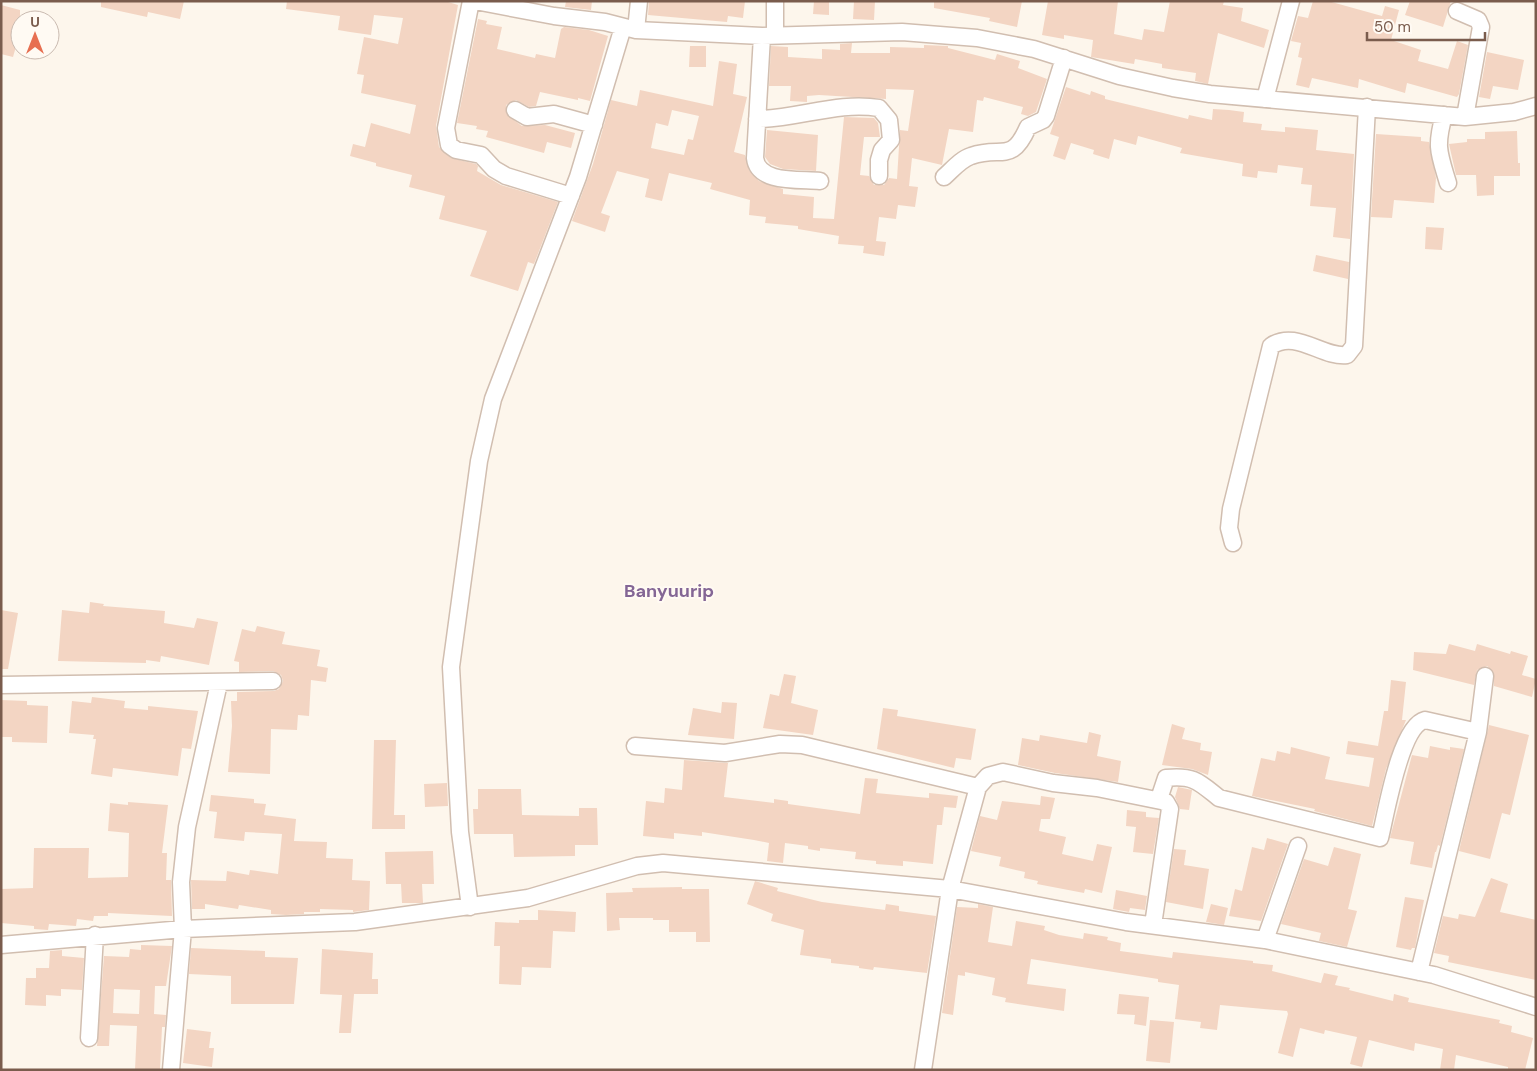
<svg xmlns="http://www.w3.org/2000/svg" width="1537" height="1071" font-family="'DM Sans',sans-serif">
	<style>
		.building { fill: #f3d5c3; fill-rule: evenodd }
		.lines { fill: none; stroke-linecap: round; stroke-linejoin: round }
		.street-casing { stroke: #d1beb0; stroke-width: 19 }
		.street { stroke: #fff; stroke-width: 16 }
		.labels { text-anchor: middle; stroke-width: 4; stroke-linejoin: round; paint-order: stroke }
		.quarter-label { font-size: 18px; font-weight: bold; fill: #846695; stroke: #fffaf3 }
	</style>
	<rect width="100%" height="100%" fill="#fdf6ec"/>
	<path class="building" d="M101 1H184L180 19 148 12 147 17 101 7Z
		M287 1H445L458 5 436 126 439 147 451 158 476 164 478 166 477 171 501 185 558 202 534 264 528 262 518 291 470 276 487 231 439 219 445 196 409 187 412 175 376 166V163L350 156 353 144 365 147 371 123 410 134 416 105 361 93 364 75 357 74 364 37 398 44 403 18 374 15 371 35 350 32 338 30 340 16 286 9Z
		M566 1H592L591 10 565 7Z
		M649 1H745L743 18 728 16 727 22 648 15Z
		M814 1H829V15L813 14Z
		M854 1H875L874 20 853 19Z
		M934 1H1022L1017 27 989 21 990 18 934 8Z
		M1048 1H1118L1114 34 1142 40 1144 29 1164 32 1170 1H1224L1223 5 1243 8 1241 21 1269 30 1264 48 1218 33 1208 84 1195 81 1196 73 1162 68V64L1135 59 1134 64 1091 57 1093 40 1064 35V39L1042 35Z
		M1313 1H1328L1382 16 1385 6 1399 10 1391 40 1421 50 1418 61 1448 69 1457 41 1468 45 1459 94 1457 97 1407 83 1405 93 1359 79 1358 88 1312 78 1309 88 1296 85 1302 58 1298 57 1301 43 1291 41 1298 16 1308 18Z
		M1410 1H1451L1443 27 1405 15Z
		M1 5 20 10V43H17L13 57 1 54Z
		M478 19 487 21 486 24 502 27 497 49 535 58 536 54 555 58 561 29 564 27 589 30 608 36 590 101 578 98V100L540 92 536 106 529 107 516 100 506 105 507 115 522 126 545 125 575 133 571 148 547 142 544 153 486 137 488 131 476 129 477 126 457 123Z
		M852 43 851 53H890V47L924 48V45L948 46V48L995 60 997 54 1020 61 1018 68 1047 79 1036 112 1028 116 1021 114 1023 107 984 97 983 101 977 100 973 132 949 129 942 165 912 158 909 186 918 187 915 207 898 205 896 219 879 217 876 241 886 242 884 256 863 253 864 246 838 244 839 236 798 229V226L765 223 766 217 749 215 750 200 710 189 712 183 669 173 662 201 645 197 649 179 617 171 601 213 610 216 605 232 572 221 593 164 611 100 637 106 640 90 713 106 719 61 737 64 733 94 747 97 734 152 745 155 749 170 759 181 783 189V194L814 197 813 218 834 219 844 117 874 118 878 123 880 137H864L860 175 869 176 874 185H884L889 178 897 179 900 130 908 131 914 90 886 89V99L819 95 807 96V102L790 101 791 86H769L771 46 788 47V57L822 59V49L840 50V44ZM672 110 699 116 693 140 688 139 684 155 651 148 656 123 668 126Z
		M690 46H706V67H689Z
		M1487 52 1524 60 1518 90 1493 86 1490 99 1479 97Z
		M1066 87 1090 95 1091 91 1105 96V99L1188 119 1189 115 1212 120 1213 109 1229 110 1244 112 1243 122 1262 124 1261 130 1285 132V127L1318 130 1316 150 1354 154 1350 239 1333 237 1336 208 1310 206 1312 185 1301 184 1303 168 1278 165 1277 173 1258 171 1257 178 1242 176 1243 164 1180 153 1182 148 1138 136 1136 145 1114 139 1109 159 1093 154 1094 150 1071 143 1065 160 1053 156 1059 137 1050 134Z
		M767 130 818 135 816 171 783 169 770 164 765 157Z
		M1517 131 1518 163H1520V176H1494V195L1477 196 1476 175H1456L1449 144 1467 142V139H1485V132Z
		M1376 134 1421 137V141L1429 142 1436 178 1434 203 1394 200 1392 218 1371 217Z
		M1426 227 1444 228 1442 250 1425 249Z
		M1316 255 1349 262 1348 279 1313 271Z
		M90 602 104 604 103 606 165 611 164 623 194 628 197 618 218 622 209 665 161 656 160 662 146 660V663L58 661 62 610 89 613Z
		M1 610 18 613 8 669H1Z
		M257 626 285 632 282 644 320 650 317 666 328 668 326 682 311 680 309 716 298 715 297 730 271 729 270 774 228 772 232 726 231 701H237V692L274 691 279 689 283 681 281 675 273 671 239 672V662L234 661 242 629 255 632Z
		M1449 644 1475 651 1477 644 1510 654 1511 651 1528 656 1522 675 1536 679 1532 697 1494 686V673L1487 666 1477 670 1474 685 1413 670 1414 652 1446 654Z
		M784 674 796 676 791 703 818 710 813 735 763 728 770 694 779 696Z
		M1391 680 1406 682 1402 720H1406L1386 769 1372 826 1314 811 1315 809 1252 796 1261 758 1275 761 1277 751 1290 754 1291 747 1330 757 1325 779 1369 787 1374 758 1346 754 1348 741 1378 746 1384 711H1388Z
		M92 697 125 701 124 708 148 710V706L198 711 191 749 182 748 178 776 113 768 112 777 91 774 96 739H93L94 735 69 733 72 701 91 703Z
		M1 700 27 701V705L48 706 47 743 12 742V737H1Z
		M722 702 737 703 734 739 688 735 693 708 721 713Z
		M883 708 898 710 897 716 976 729 971 760 956 758 954 768 877 749Z
		M1172 724 1185 728 1182 739 1201 743 1200 750 1212 752 1208 775 1192 769 1162 765Z
		M1489 725 1529 735 1510 815 1502 813 1490 859 1459 851Z
		M1089 732 1101 735 1097 756 1121 761 1118 782 1055 773 1018 765 1022 738 1039 741 1040 735 1087 743Z
		M374 740H396L394 815H405V829H372Z
		M1430 746 1450 750V747L1464 749 1440 846 1438 845 1436 852H1435L1432 868 1410 864 1414 842 1390 838 1412 755 1428 758Z
		M684 760 728 763 724 797 774 803V799L788 801V804L860 814 865 778 878 779 876 793 929 798V793L958 796 956 808 944 807 942 825H937L933 864 903 861V866L876 864V861L855 859 856 852 820 848V851L808 849V846L785 843 783 863 767 861 769 843 754 840 702 832V836L674 833V839L643 836 646 801 664 803 665 788 682 790Z
		M447 783 448 806 425 807 424 784Z
		M1178 787 1192 790 1189 810 1180 809 1175 797Z
		M478 789H521L522 815 579 816V808H597L598 845H575V856L514 857 513 834H474L473 809H478Z
		M211 795 254 799V803L266 804 264 815 296 819 294 841 327 842 326 858 353 859 352 880 370 881 369 910 353 912V910L320 909V912H304V914L286 915 271 914V910L239 905 238 909 205 904V909H192L191 880 226 881 227 871 249 875 250 870 278 874 282 834 245 832 244 841 214 838 217 812 209 811Z
		M1041 796 1055 798 1050 819H1041L1039 831 1066 837 1062 854 1093 861 1097 844 1112 847 1102 893 1085 889 1084 893 1037 884 1038 881 1024 878 1025 872 999 866 1001 857 971 851 980 816 997 820 1002 801 1040 805Z
		M128 802 168 805 162 853H167L166 880H171L172 916 108 913V916H94L93 921 77 919 76 926 49 924 48 930 34 929V926L1 923V889L33 888 34 848H89L88 878 128 877 129 833 108 831 110 803 128 805Z
		M1127 810 1146 812V817L1159 818 1153 854 1133 852 1136 827 1126 826Z
		M1267 838 1288 844 1261 921 1229 916 1235 889 1242 891 1252 847 1264 850Z
		M1334 847 1361 854 1348 909 1357 911 1347 947 1319 941 1321 933 1281 924 1304 859 1328 866Z
		M1174 849 1186 850 1184 865 1209 869 1203 909 1166 902Z
		M433 851 434 884H422L423 903H402L401 884H386L385 852Z
		M1491 878 1508 884 1500 912 1536 920V980L1448 962 1449 956 1434 953 1443 916 1458 919 1459 914 1475 917Z
		M755 881 778 888 777 891 822 902 885 910 886 904 899 906V911L936 916 927 973 874 967 873 970 859 968V966L831 963V959L800 955 804 930 771 921 773 914 747 904Z
		M682 887V889H709L710 942H696V932H669V920H653V918H619L620 930 607 931 606 893 633 892 632 888Z
		M1116 890 1147 896 1145 910 1130 908 1129 912 1113 909Z
		M1405 897 1424 900 1415 948H1412L1411 950 1396 947Z
		M978 904 993 907 988 942 1012 946 1016 921 1045 926 1044 930 1059 935 1083 939 1084 933 1108 937 1107 940 1121 943 1120 951 1172 958 1173 952 1253 961V963L1273 965 1272 971 1321 983 1324 973 1338 976 1335 985 1350 988 1349 990 1393 1001 1394 994 1409 998 1408 1002 1500 1020 1499 1023 1512 1026 1511 1032 1533 1038 1525 1070H1508V1067L1456 1055 1454 1070H1440L1443 1049 1415 1043 1414 1051 1369 1040 1362 1067 1350 1064 1357 1037 1325 1030 1324 1034 1300 1028 1293 1057 1278 1053 1288 1014 1287 1011 1220 1005 1217 1030 1200 1028 1201 1022 1175 1019 1179 985 1158 982V979L1031 959 1027 984 1066 989 1064 1011 1005 1002 1006 998 992 995 995 978 965 972V976L958 975 953 1015 942 1013 957 907 978 908Z
		M1211 904 1228 908 1224 925 1206 922Z
		M538 910 576 912 575 932 553 931 551 968 522 967 521 985 499 984 500 946H494L495 922 519 923V920H538Z
		M141 945 172 946 166 986H155L154 1014 166 1015 165 1027H162L160 1070H135L137 1026 110 1025 109 1046H97L104 956 129 957 130 949 141 950ZM114 989 140 990 139 1014 113 1013Z
		M191 948 265 951V957L298 958 294 1004H231V976L189 974Z
		M322 949 373 953 372 979H378V994H354L351 1033H339L342 995 320 994Z
		M62 950V956L84 958 82 990 61 989V996L46 995V1006L25 1005 26 978H36V968H49L50 951Z
		M1119 994 1149 997 1146 1026 1134 1024 1135 1015 1117 1014Z
		M1150 1020 1174 1022 1170 1063 1146 1061Z
		M187 1029 211 1032 209 1048H214L212 1067 183 1063Z"/>
	<g class="lines">
		<defs>
			<path id="street" d="M471 1 446 128 449 145 456 150 481 155 494 169 506 176 571 196
				M475 1 554 16 605 22 636 30 762 36 902 32 977 38 1034 49 1119 76 1173 88 1210 94 1465 117 1514 112 1536 106
				M775 1V35
				M1457 11 1478 20 1481 27 1465 117
				M636 30 639 1
				M762 36 755 158C758 184 800 179 820 181
				M1265 99 1291 1
				M515 110 527 117 554 114 594 125
				M1444 115C1435 147 1439 153 1448 183
				M757 119C798 119 838 101 879 108L889 120 891 140 882 150 879 160V176
				M944 177C952 170 961 159 971 156 1002 145 1011 165 1028 127L1043 120 1046 116 1064 58
				M1233 543 1229 528 1231 509 1271 346C1296 329 1322 358 1347 355L1354 346 1367 107
				M1 685 273 681
				M635 746 725 753 780 744 802 745 978 787
				M1159 799 1166 778C1194 775 1199 782 1219 798L1380 838C1386 814 1400 726 1425 720L1478 732
				M470 907 460 832 451 667 479 461 493 399 578 177 623 27
				M1265 940 1298 846
				M1 945 183 929 355 922 528 898 637 866 663 863 950 889 1126 922 1265 940 1434 975 1536 1007
				M1419 972 1478 732 1485 676
				M89 1038 95 935
				M171 1070 183 929 181 882 187 827 219 683
				M923 1070 950 889 978 787 988 776 1003 772 1053 783 1097 788 1166 802 1170 809 1153 925"/>
		</defs>
		<use href="#street" class="street-casing"/>
		<use href="#street" class="street"/>
	</g>
	<g class="labels">
		<g class="quarter-label">
			<text x="669" y="597">Banyuurip</text>
		</g>
	</g>
	<rect width="1537" height="1071" fill="none" stroke="#7a5c4d" stroke-width="5"/>
	<g transform="translate(35 35)"><circle r="24" fill="#fffaf3" stroke="#cabbb1"/>
	<path d="M0-4L9 19L0 12L-9 19Z" fill="#e76f51"/>
	<text y="-8" font-size="14" font-weight="bold" text-anchor="middle" fill="#7a5c4d">U</text>
	</g>
	<path d="M1367 32v8h118v-8" fill="none" stroke="#7a5c4d" stroke-width="2.5"/>
	<text x="1374" y="32" font-size="15" fill="#7a5c4d" stroke="#fffaf3" stroke-width="4" paint-order="stroke">50 m</text>
</svg>
